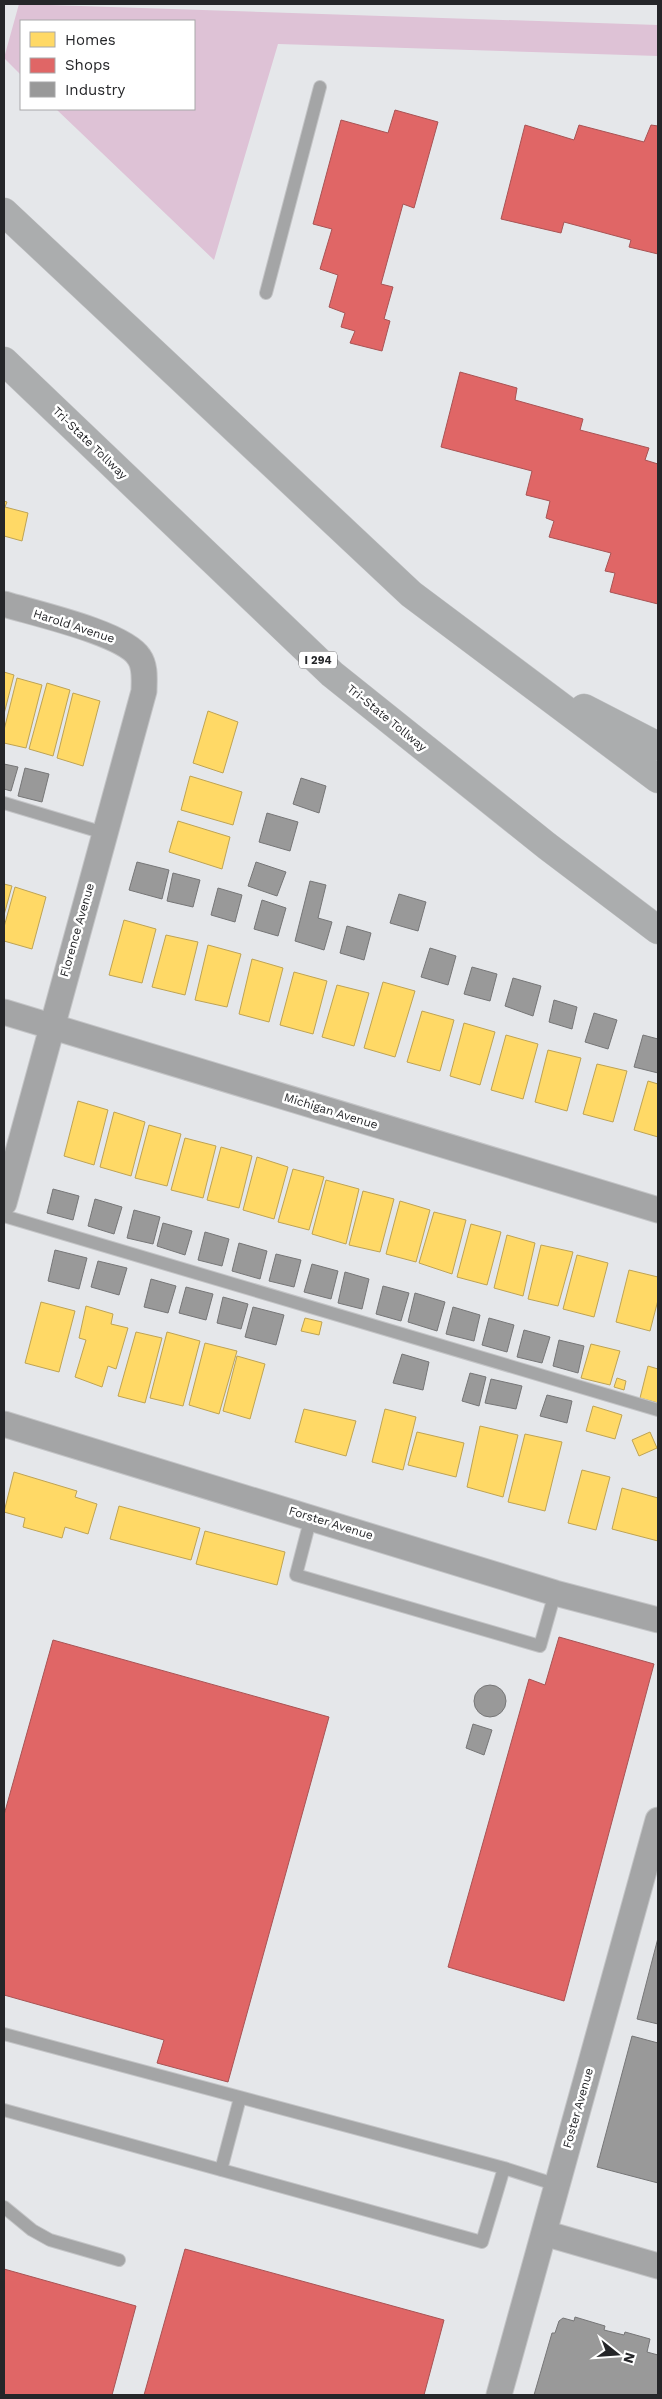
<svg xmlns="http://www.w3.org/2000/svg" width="662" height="2399" font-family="'Work Sans',sans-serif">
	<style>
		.green { fill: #dec2d6 }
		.homes { fill: #ffd966; stroke: #bea354 }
		.shops { fill: #e06666; stroke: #a85354 }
		.industry { fill: #999; stroke: #767677 }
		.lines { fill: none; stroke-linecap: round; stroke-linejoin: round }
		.service-casing { stroke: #c3c4c6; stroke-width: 14 }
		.minor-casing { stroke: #c3c4c6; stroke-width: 27 }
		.motorway-casing { stroke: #c3c4c6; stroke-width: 29 }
		.service { stroke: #a4a5a6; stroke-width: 12 }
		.minor { stroke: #a4a5a6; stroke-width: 25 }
		.motorway { stroke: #abadae; stroke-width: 28 }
		.labels { text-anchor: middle; stroke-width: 5; stroke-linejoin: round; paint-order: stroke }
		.shield { fill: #fff; stroke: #666769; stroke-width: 1 }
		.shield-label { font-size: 11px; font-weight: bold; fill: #252629 }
		.street-label { font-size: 12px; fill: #252629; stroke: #fff }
	</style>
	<rect width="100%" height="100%" fill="#e5e7ea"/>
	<path class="green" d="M19 4 658 25V56L278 44 214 260 56 109H194V21H21V75L4 58Z"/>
	<path class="homes" d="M4 501 7 502 5 507 28 513 22 541 4 536Z
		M4 672 14 675 4 714Z
		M17 678 42 685 26 748 4 743V730Z
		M47 683 70 690 53 756 29 749Z
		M73 693 100 701 83 766 57 758Z
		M208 711 238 722 223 773 193 763Z
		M190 776 242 792 233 825 181 810Z
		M178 821 230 837 222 869 169 852Z
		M4 884 12 886 4 915Z
		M15 887 46 897 32 949 4 941V927Z
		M124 920 156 929 142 983 109 975Z
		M166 935 198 942 185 995 152 987Z
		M208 945 241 954 227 1007 195 1000Z
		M252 959 283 968 269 1022 239 1014Z
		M294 972 327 981 313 1034 280 1025Z
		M383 982 415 991 395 1057 364 1048Z
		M337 985 369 993 354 1046 322 1037Z
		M422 1011 454 1020 440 1071 407 1062Z
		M464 1023 495 1032 480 1085 450 1076Z
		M506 1035 538 1044 523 1099 491 1090Z
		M548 1050 581 1058 567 1111 535 1102Z
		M597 1064 627 1071 613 1122 583 1114Z
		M648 1081 658 1084V1137L634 1130Z
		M78 1101 108 1110 94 1165 64 1156Z
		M114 1112 145 1122 131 1176 100 1167Z
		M149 1125 181 1134 167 1186 135 1178Z
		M185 1138 216 1146 203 1198 171 1190Z
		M221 1147 252 1156 239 1208 207 1200Z
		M257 1157 288 1167 274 1219 243 1210Z
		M293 1169 324 1177 309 1230 278 1222Z
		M326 1180 359 1189 346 1244 312 1234Z
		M363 1191 394 1199 380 1252 349 1245Z
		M400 1201 430 1210 416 1262 386 1254Z
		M434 1212 466 1220 452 1274 419 1263Z
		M471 1224 501 1232 487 1285 457 1277Z
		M507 1235 535 1243 523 1296 494 1288Z
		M541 1245 573 1252 558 1306 528 1299Z
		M577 1255 608 1263 594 1317 563 1309Z
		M629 1270 658 1277V1300L650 1331 616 1322Z
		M41 1302 75 1311 59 1372 25 1363Z
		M86 1306 113 1314 111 1324 128 1328 116 1369 108 1366 102 1387 75 1377 86 1340 79 1338Z
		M305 1318 322 1322 319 1335 301 1331Z
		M136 1332 162 1338 145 1403 118 1396Z
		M167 1332 200 1341 183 1406 150 1398Z
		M205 1343 237 1351 219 1414 189 1405Z
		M591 1344 620 1351 610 1385 581 1378Z
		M237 1356 265 1364 250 1419 223 1411Z
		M648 1366 658 1369V1403L640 1398Z
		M617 1378 626 1381 624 1390 614 1387Z
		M593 1406 622 1415 615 1439 586 1431Z
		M304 1409 356 1421 346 1456 295 1442Z
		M385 1409 416 1417 403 1470 372 1462Z
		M480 1426 518 1435 503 1497 467 1487Z
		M417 1432 464 1443 456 1477 408 1465Z
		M650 1432 657 1448 639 1456 632 1440Z
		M525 1434 562 1442 545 1511 508 1502Z
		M582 1470 610 1477 596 1530 568 1523Z
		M14 1472 77 1491 75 1497 97 1504 88 1534 65 1527 62 1538 23 1527 25 1518 4 1512Z
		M622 1488 658 1498V1541L612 1529Z
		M119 1506 200 1528 191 1560 110 1539Z
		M205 1531 285 1552 277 1585 196 1564Z"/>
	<path class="shops" d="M395 110 438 122 414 208 403 204 381 284 393 287 384 319 390 321 382 351 350 343 355 331 341 327 345 313 329 307 338 275 320 269 332 229 313 224 341 120 388 133Z
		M525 125 574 140 579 125 644 142 651 125 658 126V254L629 247 631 240 564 222 561 233 501 219Z
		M460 372 517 388 515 400 583 419 580 430 649 448 645 460 658 464V604L610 592 615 573 605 571 611 553 549 537 554 521 546 518 550 501 526 495 532 471 441 447Z
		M559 1637 654 1664 564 2001 448 1967 529 1679 545 1685Z
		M53 1640 329 1717 228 2082 157 2063 164 2040 4 1995V1815Z
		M185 2249 444 2320 424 2395H144Z
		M4 2269 136 2306 112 2395H4Z"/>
	<path class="industry" d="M4 764 18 767 11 791 4 789Z
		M25 768 49 774 42 802 18 796Z
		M301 778 326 786 319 813 293 804Z
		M267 813 298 822 290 851 259 842Z
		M137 862 169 870 162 899 129 890Z
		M256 862 286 872 277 896 248 886Z
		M173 873 200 880 193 907 167 901Z
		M310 881 326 885 318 918 332 922 324 950 295 941Z
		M218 888 242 895 235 922 211 915Z
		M399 894 426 902 418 931 390 923Z
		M262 900 286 908 278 936 254 929Z
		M347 926 371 933 364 960 340 953Z
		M430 948 456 956 448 985 421 977Z
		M472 967 497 974 490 1001 464 994Z
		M513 978 541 986 533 1016 505 1006Z
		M554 1000 577 1007 572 1029 549 1022Z
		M594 1013 617 1020 608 1049 585 1042Z
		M643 1035 658 1039V1073L634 1067Z
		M53 1189 79 1196 73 1220 47 1213Z
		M95 1199 122 1207 114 1234 88 1226Z
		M134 1210 160 1217 153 1244 127 1238Z
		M163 1223 192 1231 185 1255 157 1246Z
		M205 1232 229 1239 222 1266 198 1260Z
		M239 1243 267 1251 260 1279 232 1271Z
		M55 1250 87 1258 79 1289 48 1281Z
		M276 1254 301 1260 294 1287 269 1281Z
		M98 1261 127 1268 119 1295 91 1287Z
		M312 1264 338 1271 331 1299 304 1292Z
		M345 1272 369 1279 362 1309 338 1303Z
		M151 1279 176 1286 168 1313 144 1307Z
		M383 1286 409 1293 401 1321 376 1314Z
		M186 1287 213 1294 206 1320 179 1313Z
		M415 1293 445 1302 437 1331 408 1322Z
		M223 1297 248 1304 241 1329 217 1323Z
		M253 1307 284 1315 276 1345 245 1337Z
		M453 1307 480 1315 474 1341 446 1334Z
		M489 1318 514 1325 507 1352 482 1345Z
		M524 1330 550 1337 542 1363 517 1357Z
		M559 1340 584 1346 578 1373 553 1366Z
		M402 1354 429 1362 423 1390 393 1383Z
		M470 1373 486 1377 479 1406 462 1401Z
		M491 1379 522 1386 516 1409 485 1403Z
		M547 1395 572 1401 567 1423 540 1416Z
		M474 1701a16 16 0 1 1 32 0a16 16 0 1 1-32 0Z
		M473 1724 492 1730 484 1755 466 1748Z
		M658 1938V2024L637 2019Z
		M632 2036 658 2043V2183L597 2167Z
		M575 2317 605 2326 604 2330 624 2335 625 2332 650 2339 647 2352 658 2355V2395H534L552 2333H555L559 2321 563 2318 574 2321Z"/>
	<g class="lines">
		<defs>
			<path id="service" d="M266 293 320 87
				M4 803 104 833
				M4 1216 658 1410
				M311 1517 296 1575 540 1646 555 1593
				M4 2034 504 2168 557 2185
				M4 2110 482 2242 504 2168
				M221 2170 240 2098
				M4 2207 32 2230 50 2240 119 2260"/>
			<path id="minor" d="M4 604C33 613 124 633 139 657 146 667 144 680 144 691L4 1203
				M4 1012 658 1210
				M4 1424 555 1593 658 1620
				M544 2233 658 2266
				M499 2395 658 1820"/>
			<path id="motorway" d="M4 212 411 594 658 779
				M4 361 332 674 547 846 658 930
				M584 708 658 746"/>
		</defs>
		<use href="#service" class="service-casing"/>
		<use href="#minor" class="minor-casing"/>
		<use href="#motorway" class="motorway-casing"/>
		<use href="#service" class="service"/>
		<use href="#minor" class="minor"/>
		<use href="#motorway" class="motorway"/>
	</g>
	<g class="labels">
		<rect class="shield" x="299" y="651.5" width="38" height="17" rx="4"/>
		<g class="shield-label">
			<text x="318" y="664">I 294</text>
		</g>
		<g class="street-label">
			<text transform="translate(90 443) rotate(44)" y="4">Tri-State Tollway</text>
			<text transform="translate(74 626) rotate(18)" y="4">Harold Avenue</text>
			<text transform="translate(387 718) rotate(39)" y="4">Tri-State Tollway</text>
			<text transform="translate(77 930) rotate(-74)" y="4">Florence Avenue</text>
			<text transform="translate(331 1111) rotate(17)" y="4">Michigan Avenue</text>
			<text transform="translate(331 1523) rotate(17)" y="4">Forster Avenue</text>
			<text transform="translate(578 2108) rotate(-74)" y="4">Foster Avenue</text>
		</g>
	</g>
	<rect width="662" height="2399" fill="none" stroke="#252629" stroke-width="10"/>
	<rect x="20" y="20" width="175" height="90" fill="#ffffff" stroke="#a8a8a9"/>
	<rect x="30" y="32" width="25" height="15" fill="#ffd966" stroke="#a8a8a9"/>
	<text x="65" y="45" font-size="15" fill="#252629">Homes</text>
	<rect x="30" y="58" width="25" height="15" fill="#e06666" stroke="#a8a8a9"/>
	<text x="65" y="70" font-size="15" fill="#252629">Shops</text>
	<rect x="30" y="82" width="25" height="15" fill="#999999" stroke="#a8a8a9"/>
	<text x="65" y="95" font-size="15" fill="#252629">Industry</text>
	<g transform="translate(617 2354) rotate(107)" stroke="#ffffff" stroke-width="4" paint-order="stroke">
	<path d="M0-4L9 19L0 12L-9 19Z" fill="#252629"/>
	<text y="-8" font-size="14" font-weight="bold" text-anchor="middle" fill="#252629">N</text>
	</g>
</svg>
